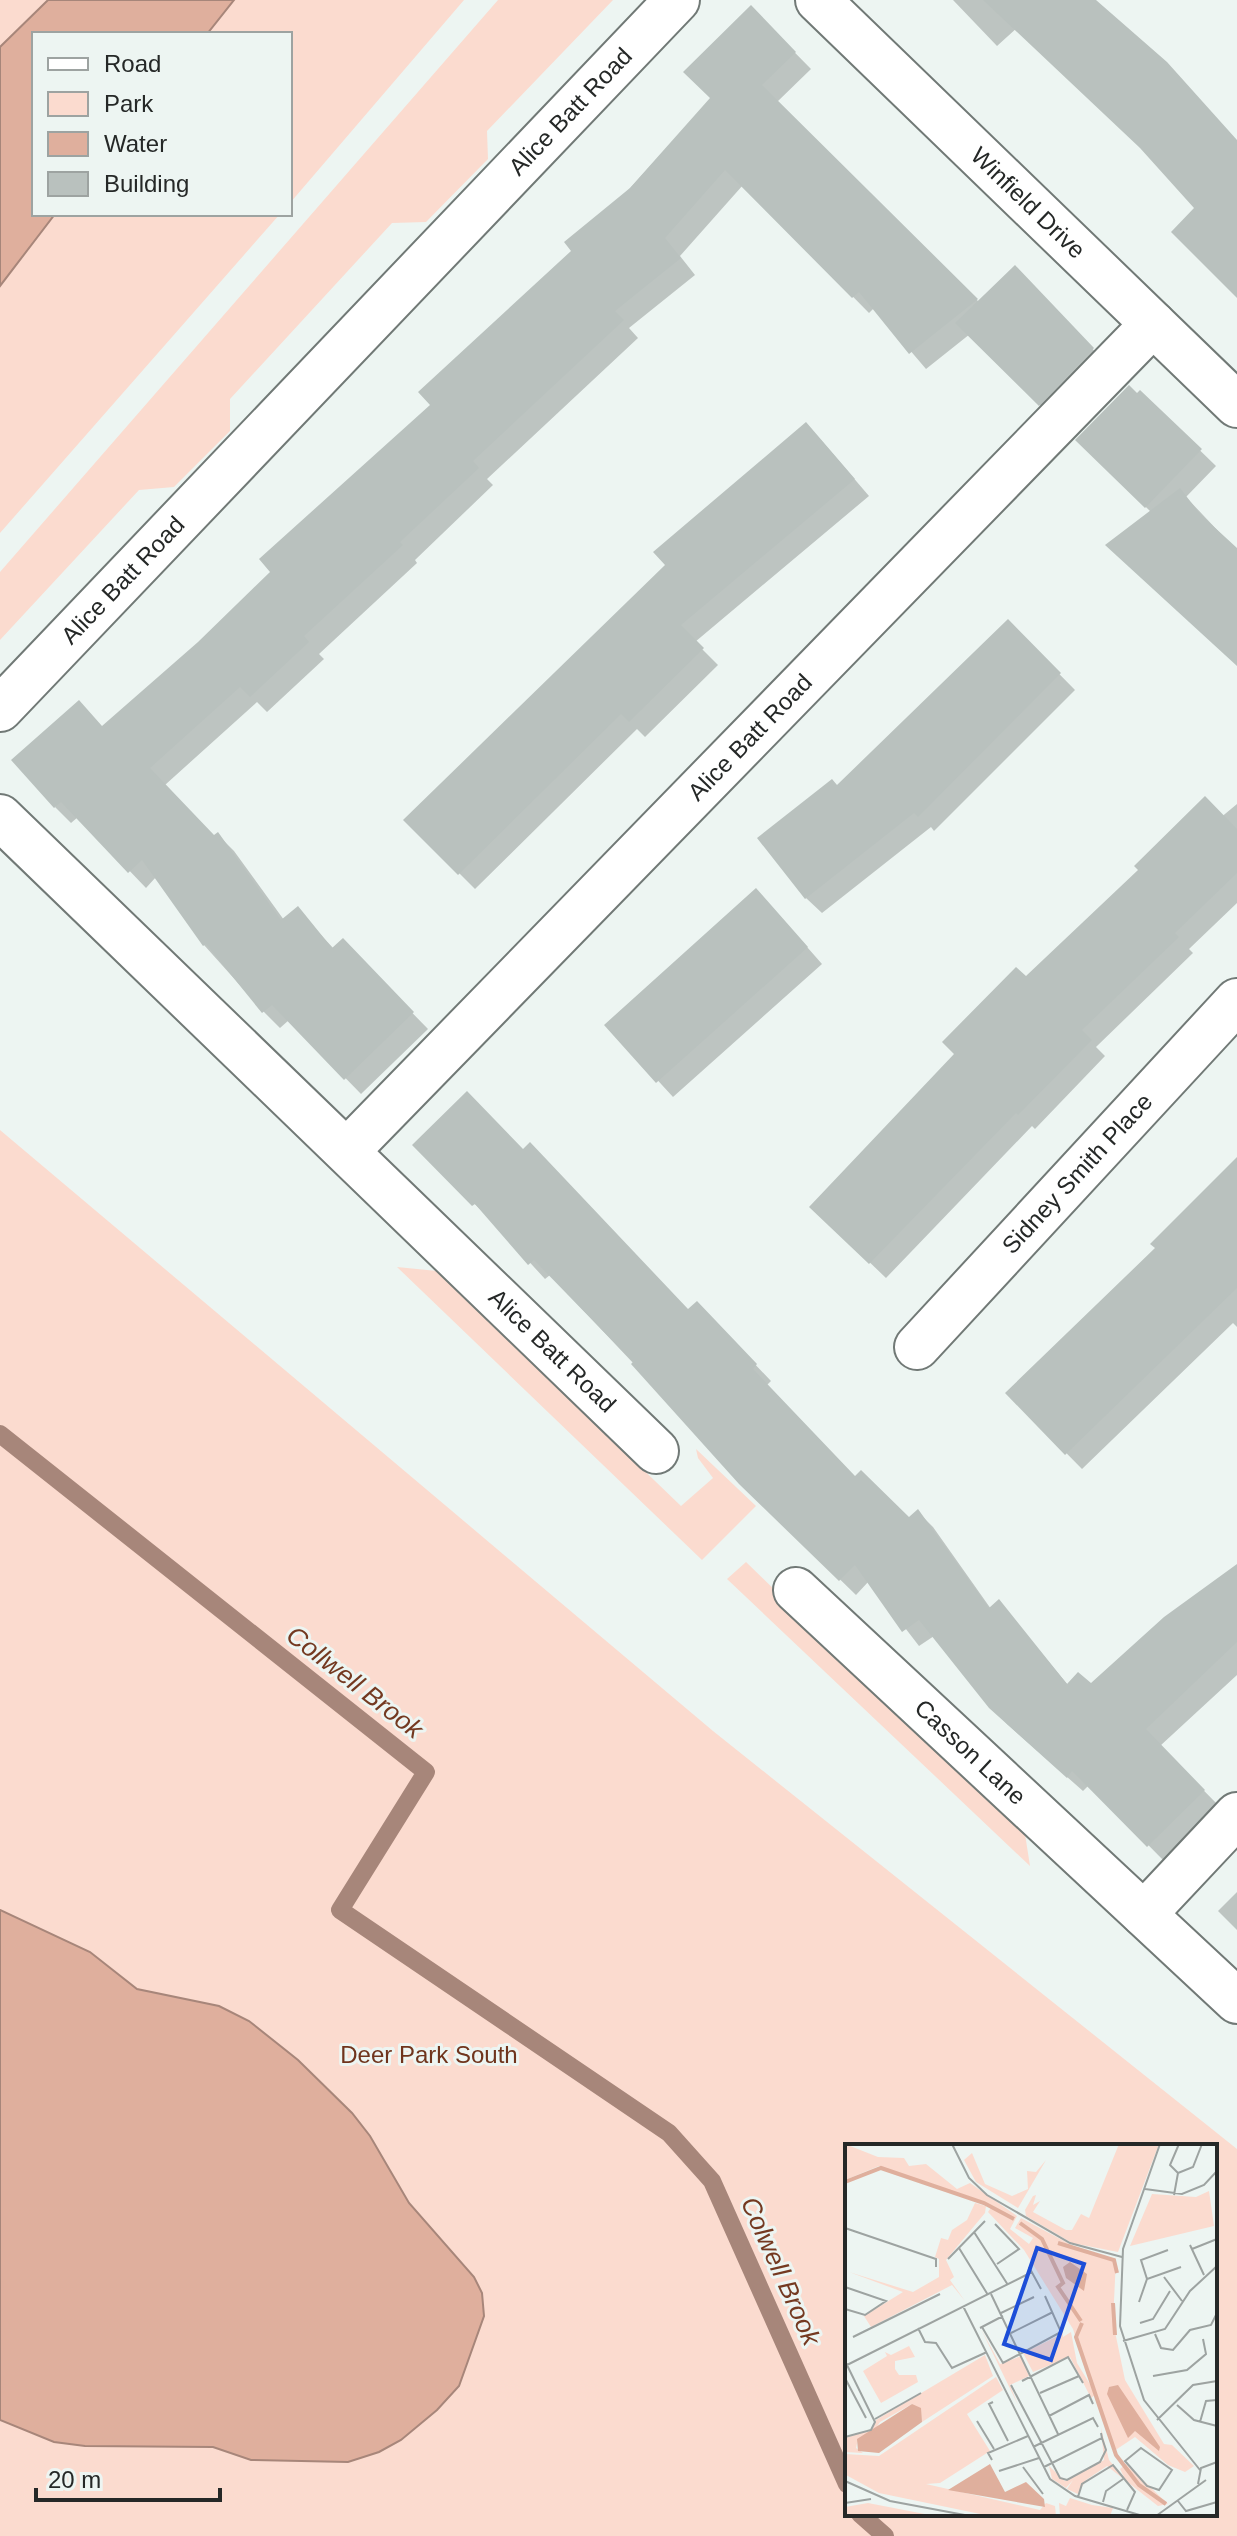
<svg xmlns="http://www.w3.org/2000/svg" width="1237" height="2536" font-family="Helvetica,sans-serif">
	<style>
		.green { fill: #fbdbcf; fill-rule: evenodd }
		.water { fill: #dfaf9d; stroke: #a7867a; stroke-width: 2 }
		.shadow { fill: #0003 }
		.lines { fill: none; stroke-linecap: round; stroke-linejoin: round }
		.stream { stroke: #a7867a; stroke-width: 18 }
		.building { fill: #b9c1be }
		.street-casing { stroke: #717976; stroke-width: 48 }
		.street { stroke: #fff; stroke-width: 44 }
		.labels { text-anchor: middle; stroke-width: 6; stroke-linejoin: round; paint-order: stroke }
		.street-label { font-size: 24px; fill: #252827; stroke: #edf5f2 }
		.park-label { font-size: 24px; fill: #6f341c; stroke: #edf5f2 }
		.water-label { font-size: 26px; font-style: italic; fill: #743920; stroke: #edf5f2 }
		.inset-river { fill: none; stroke: #dfaf9d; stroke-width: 4 }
		.inset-road { fill: none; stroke: #9da3a1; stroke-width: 2 }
		.view { fill: #1d4ed8; fill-opacity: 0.15; stroke: #1d4ed8; stroke-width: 4 }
		.inset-edge { fill: none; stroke: #252827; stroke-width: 4 }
	</style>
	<rect width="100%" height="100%" fill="#edf5f2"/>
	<path class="green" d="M0 0H48L0 47Z
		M234 0H464L290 203V34H207Z
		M498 0H613L487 131 488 159 426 222 392 223 230 399V431L174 487 139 490 0 640V572Z
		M55 214H280L0 533V286Z
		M0 1130 713 1731 1237 2149V2536H0ZM847 2146H1215V2514H847Z
		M397 1267 437 1271 681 1506 713 1478 698 1458 696 1449 756 1506 702 1560Z
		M746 1562 1025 1834 1030 1866 727 1579Z"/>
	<path class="water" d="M48 0H234L207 34H34V214H55L0 286V47Z
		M0 1910 90 1952 137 1989 219 2006 249 2021 298 2060 352 2113 370 2136 409 2203 474 2277 482 2293 484 2316 459 2386 437 2410 401 2440 379 2452 348 2462 251 2460 213 2447 85 2446 54 2442 0 2420Z"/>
	<path class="shadow" d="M953 0H1028L1037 10 997 46Z
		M751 8 811 69 776 103 979 302 1014 268 1108 365 1055 420 970 334 926 369 874 308 869 313 743 185 680 256 695 275 629 328 638 338 487 479 493 485 415 560 417 563 319 654 324 659 267 712 257 702 165 785 214 838 218 835 234 851 284 920 297 909 334 949 342 941 428 1029 361 1094 289 1020 280 1028 264 1012 204 945 156 877 146 888 78 817 71 823 55 807 103 728 200 644 273 572 433 405 712 98Z
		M1140 392 1216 466 1186 497 1237 551V664L1151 512 1077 440Z
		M821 440 869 496 695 642 718 665 645 737 637 729 475 889 406 820 667 565Z
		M1008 622 1075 690 934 831 931 827 822 913 806 898 838 787Z
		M1237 804V903L1189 949 1193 953 1096 1047 1105 1056 1035 1129 1032 1126 886 1278 812 1207 1026 979Z
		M771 906 822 964 673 1097 607 1025Z
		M415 1145 523 1151 689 1311 712 1319 771 1381 767 1385 856 1478 909 1520 918 1512 933 1527 991 1609 999 1602 1068 1685 1091 1686 1237 1566V1675L1160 1746 1219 1806 1164 1861 1089 1785 1083 1791 1007 1724 934 1636 919 1646 869 1581 856 1595 740 1482 701 1435 550 1275 545 1279 490 1219Z
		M1237 1161V1327L1233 1323 1082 1469 1007 1393 1158 1248Z
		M1237 1892V1930L1218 1911Z"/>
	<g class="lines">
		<path class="stream" d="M0 1434 426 1772 340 1910 669 2133 712 2181 847 2484
			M860 2514 885 2536"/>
	</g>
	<path class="building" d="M983 0H1096L1167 62 1237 140V298L1171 232 1194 208 1140 148Z
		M751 5 796 52 762 85 978 299 909 354 859 292 852 298 725 170 665 238 681 258 615 311 624 320 473 461 479 468 400 542 403 545 304 636 309 642 250 697 240 687 150 768 214 835 218 832 281 920 298 906 332 948 343 938 414 1012 344 1080 272 1005 262 1013 206 944 203 946 142 860 128 873 61 802 54 808 11 760 79 700 102 726 198 642 270 572 259 559 430 405 418 392 571 251 564 242 630 188 710 98 683 72Z
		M1015 265 1094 348 1039 406 955 323Z
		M1129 385 1137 393 1140 390 1202 449 1145 508 1075 440Z
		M806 422 855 479 681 625 704 648 629 722 621 714 458 875 403 820 665 565 653 552Z
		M1180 488 1200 514 1237 548V666L1105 545Z
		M1008 619 1061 673 918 817 914 813 805 899 757 838 832 779 837 785Z
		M1205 796 1237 829V873L1175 933 1179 937 1082 1030 1092 1040 1018 1115 1016 1113 869 1264 809 1207 954 1054 942 1042 1016 967 1026 976 1138 870 1134 866Z
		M756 888 808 947 656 1083 604 1025Z
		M467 1091 523 1149 530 1142 688 1309 697 1301 757 1364 753 1369 855 1476 861 1470 909 1517 918 1509 989 1608 999 1599 1067 1684 1078 1672 1091 1683 1164 1617 1237 1564V1642L1146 1729 1205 1790 1147 1847 1072 1771 1067 1778 989 1708 919 1620 902 1632 855 1565 839 1581 739 1484 631 1364 633 1362 534 1260 528 1265 475 1204 472 1206 412 1145Z
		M1237 1157V1288L1065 1455 1005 1393 1155 1248 1150 1244Z"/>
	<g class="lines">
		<defs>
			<g id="street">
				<path id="s1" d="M818 0 1237 405"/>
				<path id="s2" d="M0 709 677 0"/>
				<path id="s3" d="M0 817 656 1451"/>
				<path id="s4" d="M348 1150 1153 324"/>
				<path id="s5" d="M917 1347 1237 1001"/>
				<path id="s6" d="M796 1590 1237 2001"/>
				<path d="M1144 1914 1237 1815"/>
			</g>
		</defs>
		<use href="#street" class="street-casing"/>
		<use href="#street" class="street"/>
	</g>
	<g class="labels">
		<g class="street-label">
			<text dy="8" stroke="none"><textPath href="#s2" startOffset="826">Alice Batt Road</textPath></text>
			<text dy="8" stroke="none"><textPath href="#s1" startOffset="292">Winfield Drive</textPath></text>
			<text dy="8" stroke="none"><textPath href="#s2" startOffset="178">Alice Batt Road</textPath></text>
			<text dy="8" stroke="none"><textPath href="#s4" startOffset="576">Alice Batt Road</textPath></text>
			<text dy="8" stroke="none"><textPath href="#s5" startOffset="236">Sidney Smith Place</textPath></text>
			<text dy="8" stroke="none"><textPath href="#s3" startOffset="768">Alice Batt Road</textPath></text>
			<text dy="8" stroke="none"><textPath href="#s6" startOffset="238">Casson Lane</textPath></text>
		</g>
		<g class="park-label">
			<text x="429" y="2063">Deer Park South</text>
		</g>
		<g class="water-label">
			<text transform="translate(355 1682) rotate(38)" y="9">Collwell Brook</text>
			<text transform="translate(781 2271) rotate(66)" y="9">Colwell Brook</text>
		</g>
	</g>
	<g transform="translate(845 2144)">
		<rect width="372" height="372" fill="#edf5f2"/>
		<path d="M0 0 33 13 59 14 64 22 81 20 112 45 125 39 172 72 165 85 184 100 188 94 170 84 176 74 234 105 271 115 268 178 280 236 319 300 327 301 349 322 340 328 323 321 290 293 269 307 250 251 246 254 225 213 188 228 178 209 215 191 217 181 218 193 226 188 232 219 246 242 228 185 179 106 143 68 147 62 34 22 0 36ZM274 0H314L273 108 227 99 181 72 180 66 188 52 191 51 188 61 195 57 188 68 221 86H227L236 70 244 74ZM127 9 140 40 167 52 183 45 182 27 191 28 201 16 173 64 131 38 119 16ZM364 47 369 82 285 102 307 50 351 53ZM130 59 141 62 140 69 101 116 109 133 105 136 120 157 107 141 26 183 19 172 58 148 4 128 68 148 94 133V115L90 113 96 94 103 96 107 86 122 76ZM136 185 155 220 176 212 184 232 165 241 173 261ZM64 202 70 213 50 217V225L54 231H71L73 238 36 259 18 227 42 212 40 208 46 211ZM140 211 148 232 77 278 67 260 35 278 28 289 13 295 11 304 18 309 0 308V294L26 286 31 276ZM151 233 158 246 122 270 145 307 95 339 81 340 195 366 201 359 210 362 211 372H145L34 349 1 331 0 310 34 312ZM256 284 264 316 279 333 275 325 281 320 323 360 313 362 262 322 241 336 233 350 222 345 228 336 221 344 207 335 204 322 220 337 259 316ZM225 354 247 361 268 364 265 372H215L214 359 221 362ZM23 359 90 372H0V363Z" fill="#fbdbcf"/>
		<path d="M225 118 242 130 239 147 221 134 218 123ZM273 241 315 303 314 307 290 287 283 294 262 250 264 243ZM67 260 76 264 77 278 34 309 13 307 12 295ZM145 320 160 348 181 338 199 355 200 363 103 346Z" fill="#dfaf9d"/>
		<path class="inset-river" d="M0 38 36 24 139 59 169 75M175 79 197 95 218 139 213 143 236 177M213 99 269 116 272 129M268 159 270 191M237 179 231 193 271 311 294 341 321 360"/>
		<path class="inset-road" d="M107 0 124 34 142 51 225 99 277 113M315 0 278 105 275 182 299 256 355 326M333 29 325 21 334 0M300 45 337 50 359 41 372 27M329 51 333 29 348 23 357 0M150 80 174 105 152 120M0 84 91 115V123M129 88 163 141M345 101 359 131M114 104 143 151M347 105 372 95M103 115 140 77M184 123 196 145M319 133 337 157M302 135 296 116 323 106M0 143 41 157 20 171 0 165M146 150 213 290M294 158 302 135 336 123M118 162 205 335 230 352 298 372M156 169 189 153M295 179 308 175 325 147M137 183 158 219 216 188 200 152M73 184 80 198 91 199 107 224 142 208M135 184 158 172M166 189 208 168M310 190 316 204 328 206 345 186 366 181 372 169M8 193 95 150M278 197 320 185 345 147 372 122M0 217 30 278 26 286 0 293M2 221 187 128M308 232 342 226 361 210 358 195M0 234 21 274M177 237 223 213 238 239M166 241 215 334 222 336 255 318 261 306 257 294M195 249 234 232M148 258 144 260 163 297M332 261 349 276 372 282M204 272 244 251 248 260M30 275 76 249M312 276 348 241 372 237M132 277 149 305M355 278 361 257 372 256M188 303 248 274 253 283M296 304 327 326 314 346 302 342 280 317ZM147 316 143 309 183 292M178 323 198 350M199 323 257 294 256 289M154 327 194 314M0 337 45 357 125 372M353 340 356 324 372 318M233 353 237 340 268 321 290 348 282 366M333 357 341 367 372 358M258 358 261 347 278 335M0 359 26 355M311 372 361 336"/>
		<path class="view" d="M192 104 239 120 206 216 159 200Z"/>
		<rect width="372" height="372" class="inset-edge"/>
	</g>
	<rect x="32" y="32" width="260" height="184" fill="#edf5f2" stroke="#9da3a1" stroke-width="2"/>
	<rect x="48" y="58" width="40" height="12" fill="#ffffff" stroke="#9da3a1" stroke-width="2"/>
	<text x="104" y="72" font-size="24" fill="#252827">Road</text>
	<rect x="48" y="92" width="40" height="24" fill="#fbdbcf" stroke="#9da3a1" stroke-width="2"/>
	<text x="104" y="112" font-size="24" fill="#252827">Park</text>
	<rect x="48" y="132" width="40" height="24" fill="#dfaf9d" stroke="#9da3a1" stroke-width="2"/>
	<text x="104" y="152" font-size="24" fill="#252827">Water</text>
	<rect x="48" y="172" width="40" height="24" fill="#b9c1be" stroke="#9da3a1" stroke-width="2"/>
	<text x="104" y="192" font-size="24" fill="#252827">Building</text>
	<path d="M36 2488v12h184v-12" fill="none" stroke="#252827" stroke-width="4"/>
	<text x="48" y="2488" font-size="24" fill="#252827" stroke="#edf5f2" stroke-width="6" paint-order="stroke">20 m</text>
</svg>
